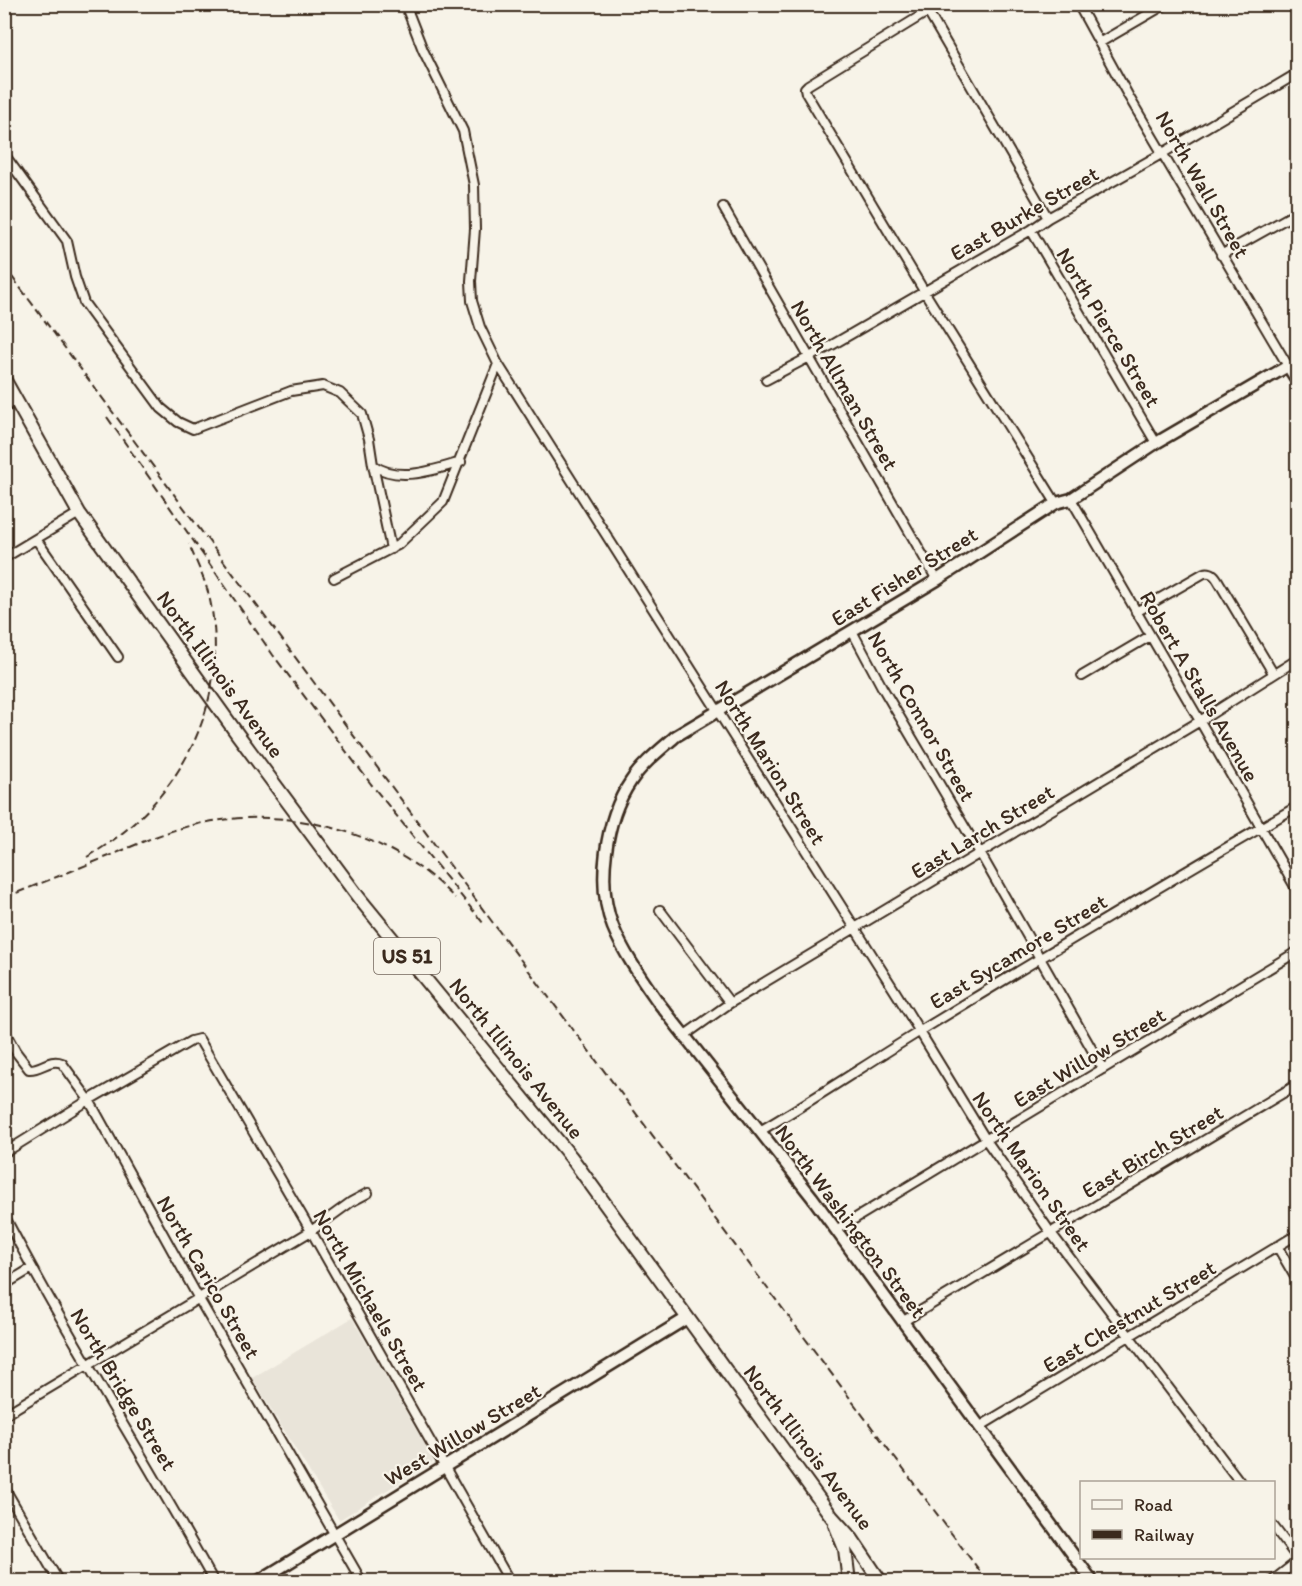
<svg xmlns="http://www.w3.org/2000/svg" width="1302" height="1586" font-family="Itim,sans-serif">
	<style>
		.built { fill: #e9e4d9 }
		.lines { fill: none; stroke-linecap: round; stroke-linejoin: round }
		.street-casing { stroke: #3b2a1e; stroke-width: 12 }
		.secondary-casing { stroke: #3b2a1e; stroke-width: 15 }
		.primary-casing { stroke: #3b2a1e; stroke-width: 16 }
		.street { stroke: #f7f3e8; stroke-width: 8 }
		.secondary { stroke: #f7f3e8; stroke-width: 10 }
		.primary { stroke: #f7f3e8; stroke-width: 12 }
		.rail { stroke: #3b2a1e; stroke-width: 2; stroke-dasharray: 9 4.5; stroke-linecap: butt }
		.labels { text-anchor: middle; stroke-width: 4.5; stroke-linejoin: round; paint-order: stroke }
		.shield { fill: #f7f3e8; stroke: #73665b; stroke-width: 1.5 }
		.shield-label { font-size: 21px; font-weight: bold; fill: #3b2a1e }
		.street-label { font-size: 22px; fill: #3b2a1e; stroke: #f7f3e8 }
	</style>
	<rect width="100%" height="100%" fill="#f7f3e8"/>
	<filter id="ink" filterUnits="userSpaceOnUse"><feTurbulence type="fractalNoise" baseFrequency=".0167" numOctaves="2"/><feDisplacementMap in="SourceGraphic" scale="12" xChannelSelector="R" yChannelSelector="G"/><feConvolveMatrix kernelMatrix="1 2 1 2 8 2 1 2 1" color-interpolation-filters="sRGB"/></filter>
	<g filter="url(#ink)">
		<path class="built" d="M352 1318 434 1461 339 1520 252 1378Z"/>
		<g class="lines">
			<defs>
				<path id="street" d="M405 4 423 50 463 131 474 185 475 229 471 281 472 301 480 327 498 364 898 996 986 1140 1051 1233 1240 1482
					M940 4 808 85 805 88 806 93 924 291 1056 503
					M1078 4 1129 97 1288 366
					M928 12 1048 218
					M1099 43 1166 4
					M4 154 67 241 75 277 84 303 161 408 178 422 193 429 291 391 323 386 340 393 362 414 369 439 373 465C398 483 434 470 461 462
					M723 207 937 580
					M1031 230 1156 443
					M1221 255 1298 212
					M766 380 832 345 1031 230 1048 218 1163 153 1298 73
					M4 408 16 401
					M373 465 391 549
					M1071 499 1200 721 1298 892
					M36 539 118 657
					M4 558 79 513
					M334 578 398 545 443 502 498 364
					M1136 612 1204 573C1213 571 1216 577 1220 584L1273 673
					M852 631 882 687 980 853 1103 1069
					M1082 676 1150 636
					M660 910 730 1003
					M4 1030 16 1052 29 1069C41 1070 49 1058 62 1063L89 1100 199 1299 362 1582
					M685 1035 730 1003 1200 721 1298 659
					M760 1131C815 1099 868 1063 922 1030 1046 954 1172 879 1298 806
					M4 1153 89 1100 191 1041 199 1039 311 1231 510 1582
					M4 1215C69 1340 146 1458 214 1582
					M836 1230 1298 951
					M1277 1246 1298 1282
					M4 1285 32 1268
					M902 1322 1298 1084
					M4 1415 311 1231 351 1202 368 1193
					M979 1427 1298 1234
					M4 1487 59 1582
					M1274 1527 1298 1559
					M1271 1582 1298 1561"/>
				<path id="secondary" d="M257 1582 687 1318
					M1093 1582 812 1197 658 1002C642 979 624 954 613 927 596 885 605 819 631 781 643 763 660 750 676 736L937 580 1056 503 1071 499 1156 443 1288 366 1298 382"/>
				<path id="primary" d="M4 379 79 513 238 735 359 898 571 1157 832 1517 852 1539 881 1582
					M835 1524 845 1549 849 1582"/>
			</defs>
			<use href="#street" class="street-casing"/>
			<use href="#secondary" class="secondary-casing"/>
			<use href="#primary" class="primary-casing"/>
			<use href="#street" class="street"/>
			<use href="#secondary" class="secondary"/>
			<use href="#primary" class="primary"/>
			<path class="rail" d="M4 266 499 931 988 1582
				M107 417 273 655 371 784 483 923
				M87 857C178 805 232 705 210 600 206 581 196 562 189 544
				M4 898C41 883 77 869 114 854 144 841 176 827 208 822 280 809 360 826 420 868 433 877 444 888 455 898"/>
		</g>
	</g>
	<g class="labels">
		<rect class="shield" x="374" y="938" width="66" height="36" rx="4.5"/>
		<g class="shield-label">
			<text x="407" y="963">US 51</text>
		</g>
		<g class="street-label">
			<text transform="translate(1203 184) rotate(60)" y="8">North Wall Street</text>
			<text transform="translate(1024 213) rotate(-30)" y="8">East Burke Street</text>
			<text transform="translate(1109 327) rotate(59)" y="8">North Pierce Street</text>
			<text transform="translate(845 385) rotate(60)" y="8">North Allman Street</text>
			<text transform="translate(904 576) rotate(-32)" y="8">East Fisher Street</text>
			<text transform="translate(221 674) rotate(54)" y="8">North Illinois Avenue</text>
			<text transform="translate(1200 686) rotate(60)" y="8">Robert A Stalls Avenue</text>
			<text transform="translate(922 716) rotate(60)" y="8">North Connor Street</text>
			<text transform="translate(771 762) rotate(58)" y="8">North Marion Street</text>
			<text transform="translate(982 831) rotate(-31)" y="8">East Larch Street</text>
			<text transform="translate(1018 951) rotate(-31)" y="8">East Sycamore Street</text>
			<text transform="translate(1089 1057) rotate(-31)" y="8">East Willow Street</text>
			<text transform="translate(517 1058) rotate(51)" y="8">North Illinois Avenue</text>
			<text transform="translate(1152 1151) rotate(-31)" y="8">East Birch Street</text>
			<text transform="translate(1032 1171) rotate(55)" y="8">North Marion Street</text>
			<text transform="translate(851 1221) rotate(53)" y="8">North Washington Street</text>
			<text transform="translate(209 1277) rotate(60)" y="8">North Carico Street</text>
			<text transform="translate(371 1300) rotate(60)" y="8">North Michaels Street</text>
			<text transform="translate(1129 1316) rotate(-31)" y="8">East Chestnut Street</text>
			<text transform="translate(124 1389) rotate(59)" y="8">North Bridge Street</text>
			<text transform="translate(462 1434) rotate(-31)" y="8">West Willow Street</text>
			<text transform="translate(809 1447) rotate(53)" y="8">North Illinois Avenue</text>
		</g>
	</g>
	<rect width="1302" height="1586" fill="none" stroke="#f7f3e8" stroke-width="24"/>
	<rect x="12" y="12" width="1278" height="1562" fill="none" stroke="#3b2a1e" stroke-width="2" filter="url(#ink)"/>
	<rect x="1080" y="1481" width="195" height="78" fill="#f7f3e8" stroke="#aca397" stroke-width="1.5"/>
	<rect x="1092" y="1500" width="30" height="9" fill="#f7f3e8" stroke="#aca397" stroke-width="1.5"/>
	<text x="1134" y="1511" font-size="18" fill="#3b2a1e">Road</text>
	<rect x="1092" y="1530" width="30" height="9" fill="#3b2a1e" stroke="#aca397" stroke-width="1.5"/>
	<text x="1134" y="1541" font-size="18" fill="#3b2a1e">Railway</text>
</svg>
